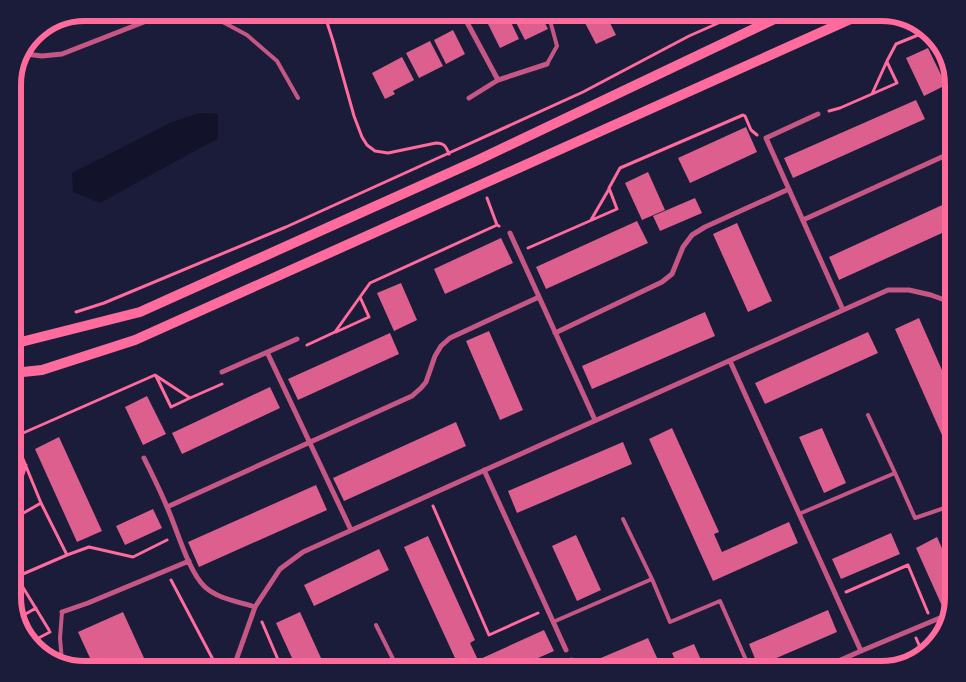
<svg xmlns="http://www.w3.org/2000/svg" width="966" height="682" font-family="Montserrat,sans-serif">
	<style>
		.water { fill: #12122b }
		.building { fill: #dd5f8e }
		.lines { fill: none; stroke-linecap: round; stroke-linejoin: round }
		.path { stroke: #ff6b9d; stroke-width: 3 }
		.service { stroke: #c65784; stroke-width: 4 }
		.minor { stroke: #c65784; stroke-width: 5 }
		.secondary { stroke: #ff6b9d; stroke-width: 10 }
		.rim { fill: none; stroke: #ff6b9d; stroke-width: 6 }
	</style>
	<rect width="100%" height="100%" fill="#1b1b3a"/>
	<path class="water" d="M200 113 218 114V139L200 148 100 203 73 192 72 173 172 122Z"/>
	<path class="building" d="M249 13H272L267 22Z
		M516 13H540L548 29 525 40 512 15Z
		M576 13H605L616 35 596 44 585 23 582 24Z
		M507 14 519 39 500 48 488 24Z
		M453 30 465 54 446 64 434 40Z
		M430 41 443 66 419 78 406 53Z
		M928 48 946 85 924 96 906 58Z
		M402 57 414 80 393 91 395 94 385 99 372 73Z
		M916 100 925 119 793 178 784 158Z
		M746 127 757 152 690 183 678 158Z
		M648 172 665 210 642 220 625 183Z
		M695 198 702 213 660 231 653 216Z
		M951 201 953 206V228L839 280 829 257Z
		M637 221 648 243 546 289 536 267Z
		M737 223 772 301 748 312 713 234Z
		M501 238 513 263 445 294 434 269Z
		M401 283 417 320 394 331 377 293Z
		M705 312 715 336 592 389 582 366Z
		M919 318 953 395V460L895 329Z
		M489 331 523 410 500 420 466 341Z
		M868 332 878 353 765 404 755 383Z
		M390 333 399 354 298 400 288 379Z
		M270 387 280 408 182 454 172 433Z
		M147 396 166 434 143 445 125 407Z
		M456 422 466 446 344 501 333 478Z
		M672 428 719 532 714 534 722 552 789 522 798 543 713 581 649 439Z
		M822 428 846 483 824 493 799 437Z
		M59 437 102 531 77 542 35 449Z
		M623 442 632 464 517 513 508 491Z
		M316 485 327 510 199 567 188 542Z
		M153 509 162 528 125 545 116 526Z
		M891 533 900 554 841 579 832 559Z
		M576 535 601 590 577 601 552 546Z
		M428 536 475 640 470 643 478 660 544 630 554 651 513 669H460L404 547Z
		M937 537 953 573V597L952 601 942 606 916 548Z
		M379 549 389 570 314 606 304 585Z
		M828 610 837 632 758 666 749 644Z
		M123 612 149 669H95L78 632Z
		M300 612 326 669H297L276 623Z
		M648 638 658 660 634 669H591L589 663Z
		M694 644 705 669H679L672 653Z"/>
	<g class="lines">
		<path class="path" d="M324 13 333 41 354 116 362 137 367 145 375 151 388 153 436 143C444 143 446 146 449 154
			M872 94 897 83 887 62
			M829 111 840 108 872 94 887 61 896 44 928 31
			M487 198 497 225 499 226
			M591 220 609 189
			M528 248 617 209 609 188 620 168 743 115 745 116 751 130 757 135
			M76 312 104 303 286 227 449 153 583 92 689 36 741 13
			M336 332 369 317 360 297
			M307 345 335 332 370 283 497 225
			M156 376 171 407 190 398
			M41 503 67 555 89 547 133 557 167 540
			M13 505 26 465
			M433 506 489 635 538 613
			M13 519 41 503 14 437 155 375 190 398 222 384
			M13 571 49 630
			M16 577 67 555
			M171 580 218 669
			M846 592 908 565 928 613
			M17 619 36 608
			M262 622 282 669
			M916 638 923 654
			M31 642 50 632
			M571 659 577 669"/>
		<path class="service" d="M206 13 247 35 277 61 298 98
			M547 64 557 46 548 13
			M868 415 895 473
			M799 514 895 473 915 518 953 505
			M623 519 652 579
			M62 612 60 638 62 662
			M553 622 652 579 670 622 720 601 750 669
			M376 625 398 669"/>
		<path class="minor" d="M462 13 498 80
			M25 54 42 56 62 54 167 13
			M469 98 498 80 547 64
			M818 114 766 138 843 310
			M951 114 953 119
			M803 220 953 152
			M510 233 595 420
			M555 333 662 282 672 274 683 247 692 235 705 227 789 189
			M267 352 351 530
			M730 361 861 651
			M222 372 297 339
			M144 458C152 474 160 490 167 507 177 529 188 571 205 587 218 599 240 602 255 607
			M484 470 566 650
			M167 507 412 396 421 388 426 382 435 356 441 346 450 338 539 297
			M62 612 88 603 189 561
			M233 669 255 607 280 569 303 552C498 464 692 377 888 290H909L931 295 953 303
			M820 669 861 651 947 615"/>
		<path class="secondary" d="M13 344 140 312 478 160 787 13
			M13 373 42 370 135 340 864 13"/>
	</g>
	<path d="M0 0H966V682H0ZM85 21H881A64 64 0 0 1 945 85V597A64 64 0 0 1 881 661H85A64 64 0 0 1 21 597V85A64 64 0 0 1 85 21Z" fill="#1b1b3a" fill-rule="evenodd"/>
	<path class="rim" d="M85 21H881A64 64 0 0 1 945 85V597A64 64 0 0 1 881 661H85A64 64 0 0 1 21 597V85A64 64 0 0 1 85 21Z"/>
</svg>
